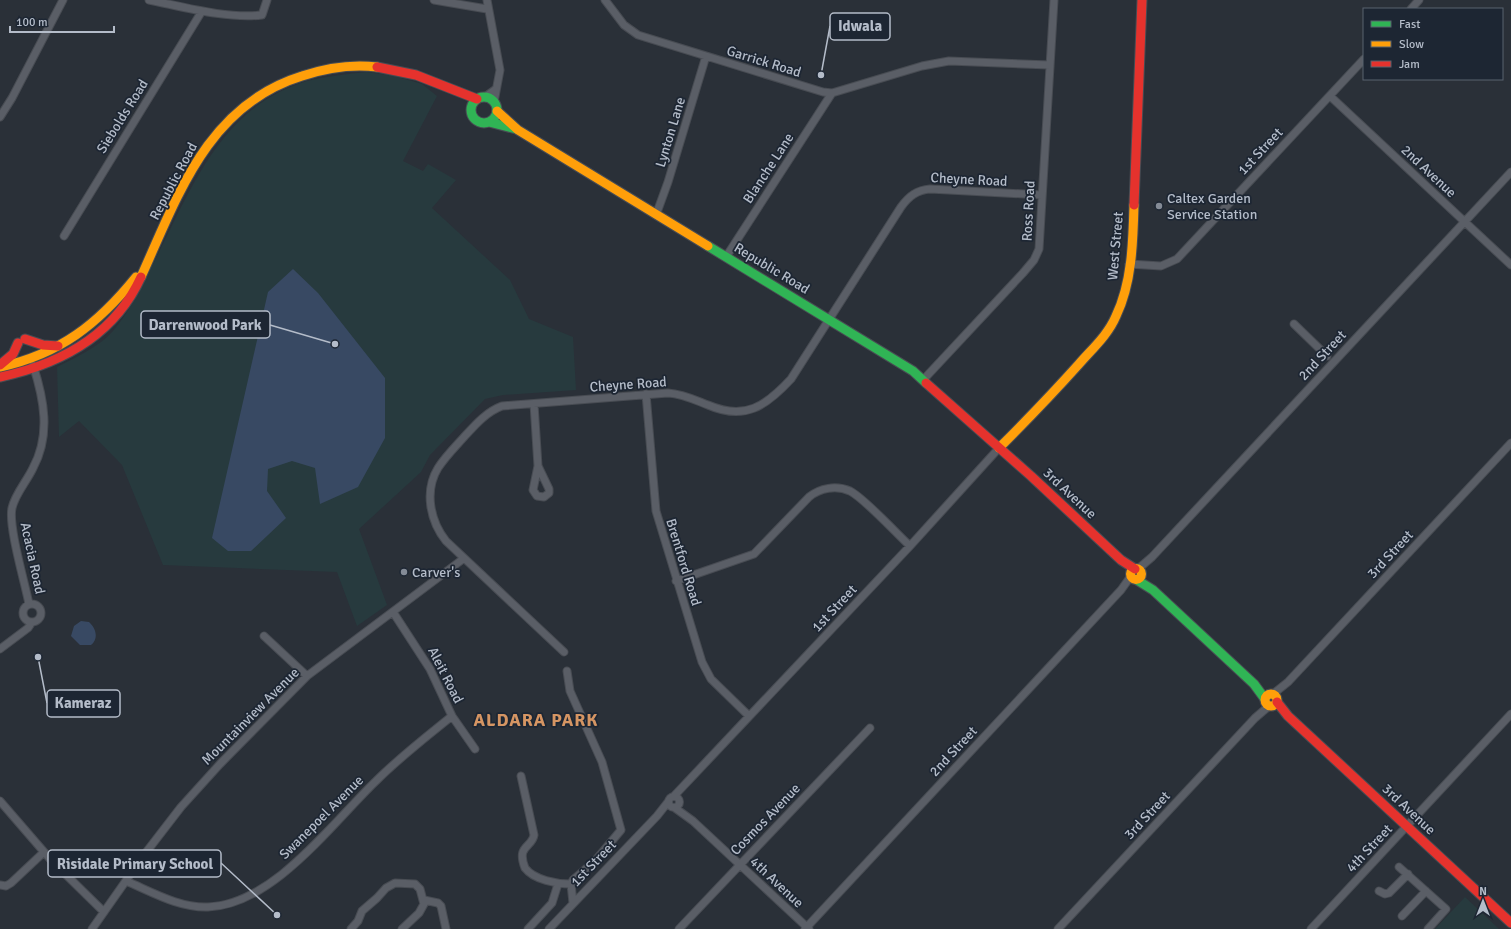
<svg xmlns="http://www.w3.org/2000/svg" width="1511" height="929" font-family="Signika,sans-serif">
	<style>
		.green { fill: #273a3e }
		.water { fill: #384963 }
		.lines { fill: none; stroke-linecap: round; stroke-linejoin: round }
		.street-casing { stroke: #484c53; stroke-width: 9 }
		.fast-casing { stroke: #484c53; stroke-width: 11 }
		.slow-casing { stroke: #484c53; stroke-width: 11 }
		.jam-casing { stroke: #484c53; stroke-width: 11 }
		.street { stroke: #5a5e66; stroke-width: 7 }
		.fast { stroke: #30b455; stroke-width: 9 }
		.slow { stroke: #ff9f0a; stroke-width: 9 }
		.jam { stroke: #e5322d; stroke-width: 9 }
		.poi-dot { fill: #848b96; stroke: #1d2633; stroke-width: 1.5 }
		.labels { text-anchor: middle; stroke-width: 3.5; stroke-linejoin: round; paint-order: stroke }
		.street-label { font-size: 14px; fill: #b4bcc9; stroke: #1d2633 }
		.poi-label { font-size: 14px; fill: #b4bcc9; stroke: #1d2633; text-anchor: start }
		.district-label { font-size: 18px; font-weight: bold; letter-spacing: 1px; fill: #d59563; stroke: #1d2633 }
		.leader { fill: none; stroke: #b4bcc9; stroke-width: 1.5 }
		.callout-dot { fill: #b4bcc9; stroke: #1d2633; stroke-width: 1.5 }
		.callout { fill: #1d2633; stroke: #b4bcc9; stroke-width: 1.5 }
		.callout-label { font-size: 15px; text-anchor: middle; font-weight: bold; fill: #b4bcc9 }
	</style>
	<rect width="100%" height="100%" fill="#2a3038"/>
	<path class="green" d="M367 72 395 76 422 84 437 96 403 161 423 171 428 164 456 180 432 208 510 280 529 319 573 337 576 390 503 395 485 399 430 455 421 472 359 529 387 605 357 626 337 572 163 565 122 465 79 421 59 437 57 367C76 357 99 347 113 331 132 309 143 283 156 258 192 187 222 106 307 81 327 76 347 74 367 72Z
		M1465 897 1499 929H1435Z"/>
	<path class="water" d="M293 269 318 293 385 378V438L358 487 320 504 315 468 292 461 268 469 267 491 286 518 251 551H228L212 538 268 292Z
		M81 621 89 622C96 628 99 639 91 645H80L71 636 74 626Z"/>
	<g class="lines">
		<defs>
			<path id="street" d="M149 0C184 7 227 19 262 15L267 0
				M434 0 487 9
				M487 0 500 70 494 102
				M605 0 624 25 638 35 823 92 832 93 922 66 949 61 1050 65
				M1411 9 1419 0
				M1330 96 1511 265
				M485 97 496 89
				M0 117 12 98 63 0
				M656 215 668 182 706 56
				M64 236 202 11
				M726 257 832 93
				M1129 264 1161 266 1177 259 1364 59
				M1294 324 1327 356
				M924 379 1023 273 1034 260 1039 249 1054 0
				M646 394 656 511 702 662 711 679 749 716
				M534 404 538 466 549 489V493L544 497 537 496 533 490 538 466
				M1138 569 1152 557 1511 172
				M676 581 754 554 809 497C820 488 836 485 850 491 864 498 896 533 910 546
				M23 613a9 9 0 1 1 18 0a9 9 0 1 1-18 0Z
				M29 604C25 583 8 526 12 508 15 494 27 481 33 468 51 435 44 399 33 365
				M393 612 430 669 452 716 475 749
				M264 636 307 676
				M0 649 28 628 32 622
				M564 652 446 541C430 521 424 491 438 468 445 457 455 447 464 437 475 425 486 412 502 406L668 393C683 394 695 400 708 405 745 421 766 406 791 379L901 207C909 196 917 190 930 189L1042 195
				M567 671 570 691 602 762 621 830 595 861 573 880 571 884 573 903
				M1273 694 1288 682 1511 443
				M521 776 534 835C532 848 516 845 525 868 534 880 557 884 571 884
				M674 796 910 546 999 448
				M668.5 802a5.5 5.5 0 1 1 11 0a5.5 5.5 0 1 1-11 0Z
				M0 801 51 860 104 912
				M675 808 693 821 809 929
				M1399 867 1446 909 1428 929
				M126 881C152 892 179 908 208 907 273 905 333 822 376 781 400 757 426 737 452 716
				M0 885 6 886 11 883 44 852
				M1379 891 1385 894 1389 893 1408 874
				M424 900 438 903 441 906 446 929
				M1402 916 1426 891
				M92 929 144 855 181 807 220 764 307 676 463 559
				M351 929 358 921 362 911 377 898 386 888 395 883 415 884 420 889 424 904 419 913 402 929
				M528 929 552 903 558 884
				M549 929 657 816 668 802
				M679 929 870 728
				M805 929 1121 590 1131 576
				M1058 929 1255 718 1269 706
				M1311 929 1511 714"/>
			<path id="fast" d="M471 110a13 13 0 1 1 26 0a13 13 0 1 1-26 0Z
				M489 122 516 129
				M708 246 913 371 926 383
				M1137 580 1153 590 1254 684 1265 699"/>
			<path id="slow" d="M497 111 518 130 708 246
				M141 277C178 195 208 105 302 76 326 68 352 64 377 67
				M0 367C60 354 98 324 136 277
				M999 448C1026 421 1053 393 1079 364 1092 349 1108 335 1116 316 1132 283 1133 242 1134 205
				M1130.5 574a5.5 5.5 0 1 1 11 0a5.5 5.5 0 1 1-11 0Z
				M1265 700a6 6 0 1 1 12 0a6 6 0 1 1-12 0Z"/>
			<path id="jam" d="M377 67 416 75 477 99
				M1134 205 1142 0
				M25 339 43 345 58 346
				M0 365 13 354 18 343
				M0 377C61 364 114 336 141 277
				M926 383 1031 476 1121 560 1135 569
				M1277 702 1288 716 1511 923"/>
		</defs>
		<use href="#street" class="street-casing"/>
		<use href="#fast" class="fast-casing"/>
		<use href="#slow" class="slow-casing"/>
		<use href="#jam" class="jam-casing"/>
		<use href="#street" class="street"/>
		<use href="#fast" class="fast"/>
		<use href="#slow" class="slow"/>
		<use href="#jam" class="jam"/>
	</g>
	<g class="poi-dot">
		<circle cx="1159" cy="206" r="4"/>
		<circle cx="404" cy="572" r="4"/>
	</g>
	<g class="labels">
		<g class="street-label">
			<text transform="translate(764 61) rotate(17)" y="5">Garrick Road</text>
			<text transform="translate(122 116) rotate(-58)" y="5">Siebolds Road</text>
			<text transform="translate(670 132) rotate(-73)" y="5">Lynton Lane</text>
			<text transform="translate(1260 151) rotate(-47)" y="5">1st Street</text>
			<text transform="translate(768 168) rotate(-57)" y="5">Blanche Lane</text>
			<text transform="translate(1429 171) rotate(43)" y="5">2nd Avenue</text>
			<text transform="translate(969 179) rotate(3)" y="5">Cheyne Road</text>
			<text transform="translate(173 181) rotate(-62)" y="5">Republic Road</text>
			<text transform="translate(1028 211) rotate(-87)" y="5">Ross Road</text>
			<text transform="translate(1115 246) rotate(-85)" y="5">West Street</text>
			<text transform="translate(772 268) rotate(31)" y="5">Republic Road</text>
			<text transform="translate(1322 355) rotate(-47)" y="5">2nd Street</text>
			<text transform="translate(628 384) rotate(-4)" y="5">Cheyne Road</text>
			<text transform="translate(1070 493) rotate(43)" y="5">3rd Avenue</text>
			<text transform="translate(1390 554) rotate(-47)" y="5">3rd Street</text>
			<text transform="translate(33 558) rotate(78)" y="5">Acacia Road</text>
			<text transform="translate(684 562) rotate(73)" y="5">Brentford Road</text>
			<text transform="translate(834 608) rotate(-47)" y="5">1st Street</text>
			<text transform="translate(446 675) rotate(63)" y="5">Aleit Road</text>
			<text transform="translate(250 716) rotate(-45)" y="5">Mountainview Avenue</text>
			<text transform="translate(953 751) rotate(-47)" y="5">2nd Street</text>
			<text transform="translate(1409 809) rotate(43)" y="5">3rd Avenue</text>
			<text transform="translate(1147 815) rotate(-47)" y="5">3rd Street</text>
			<text transform="translate(321 817) rotate(-45)" y="5">Swanepoel Avenue</text>
			<text transform="translate(765 819) rotate(-46)" y="5">Cosmos Avenue</text>
			<text transform="translate(1369 848) rotate(-47)" y="5">4th Street</text>
			<text transform="translate(593 863) rotate(-46)" y="5">1st Street</text>
			<text transform="translate(777 882) rotate(43)" y="5">4th Avenue</text>
		</g>
		<g class="poi-label">
			<text x="1167" y="203">Caltex Garden<tspan x="1167" dy="16">Service Station</tspan></text>
			<text x="412" y="577">Carver's</text>
		</g>
		<g class="district-label">
			<text x="536" y="726">ALDARA PARK</text>
		</g>
	</g>
	<path class="leader" d="M821 75L830 26M335 344L270 325M38 657L47 703M277 915L221 863"/>
	<g class="callout-dot">
		<circle cx="821" cy="75" r="4"/>
		<circle cx="335" cy="344" r="4"/>
		<circle cx="38" cy="657" r="4"/>
		<circle cx="277" cy="915" r="4"/>
	</g>
	<g class="callout">
		<rect x="830" y="13" width="60" height="27" rx="4"/>
		<rect x="141" y="311" width="129" height="27" rx="4"/>
		<rect x="47" y="690" width="73" height="27" rx="4"/>
		<rect x="48" y="850" width="173" height="27" rx="4"/>
	</g>
	<g class="callout-label">
		<text x="860" y="31">Idwala</text>
		<text x="205" y="330">Darrenwood Park</text>
		<text x="83" y="708">Kameraz</text>
		<text x="135" y="869">Risidale Primary School</text>
	</g>
	<rect x="1363" y="8" width="140" height="72" fill="#1d2633" stroke="#59626f"/>
	<rect x="1371" y="21" width="20" height="6" fill="#30b455" stroke="#59626f"/>
	<text x="1399" y="28" font-size="12" fill="#b4bcc9">Fast</text>
	<rect x="1371" y="41" width="20" height="6" fill="#ff9f0a" stroke="#59626f"/>
	<text x="1399" y="48" font-size="12" fill="#b4bcc9">Slow</text>
	<rect x="1371" y="61" width="20" height="6" fill="#e5322d" stroke="#59626f"/>
	<text x="1399" y="68" font-size="12" fill="#b4bcc9">Jam</text>
	<g transform="translate(1483 901)" stroke="#1d2633" stroke-width="3" paint-order="stroke">
	<path d="M0-3L7 15L0 10L-7 15Z" fill="#b4bcc9"/>
	<text y="-6" font-size="11" font-weight="bold" text-anchor="middle" fill="#b4bcc9">N</text>
	</g>
	<path d="M10 26v6h104v-6" fill="none" stroke="#b4bcc9" stroke-width="2"/>
	<text x="16" y="26" font-size="12" fill="#b4bcc9" stroke="#1d2633" stroke-width="3" paint-order="stroke">100 m</text>
</svg>
